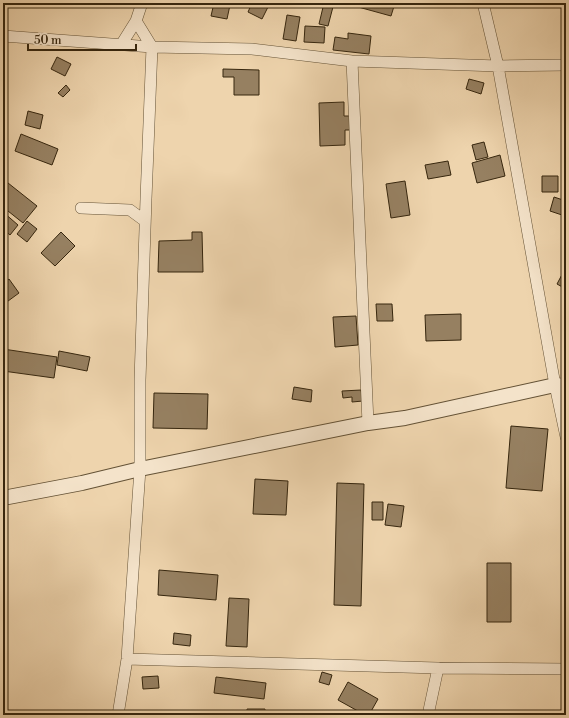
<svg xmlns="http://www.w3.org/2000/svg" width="569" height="718" font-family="'Libre Bodoni',serif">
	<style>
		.building { fill: #968061; stroke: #36260e }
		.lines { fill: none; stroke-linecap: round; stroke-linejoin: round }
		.minor-casing { stroke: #645236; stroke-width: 12 }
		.tertiary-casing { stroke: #645236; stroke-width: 16 }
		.minor { stroke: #f4e3ca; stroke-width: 11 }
		.tertiary { stroke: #f4e3ca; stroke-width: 14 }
	</style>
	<rect width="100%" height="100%" fill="#eed4ad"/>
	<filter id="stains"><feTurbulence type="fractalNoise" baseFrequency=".005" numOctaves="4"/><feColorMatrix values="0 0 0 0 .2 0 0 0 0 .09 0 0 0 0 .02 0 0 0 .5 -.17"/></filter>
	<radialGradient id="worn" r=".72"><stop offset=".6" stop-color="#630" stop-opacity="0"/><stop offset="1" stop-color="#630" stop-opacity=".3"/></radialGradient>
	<path class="building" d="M214 3H222L230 5 227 19 211 16Z
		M252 3H270L262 19 248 12Z
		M324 3H334L328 26 319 24Z
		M352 3H395L391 16 351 5Z
		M287 15 300 17 296 41 283 39Z
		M305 26 325 27 324 43 304 42Z
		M348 33 371 36 369 54 333 50 335 37 348 39Z
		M57 57 71 64 65 76 51 69Z
		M223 69 259 70V95H234V77H223Z
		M469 79 484 83 481 94 466 89Z
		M66 85 70 90 63 97 58 93Z
		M344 102V116H350L351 130H345V145L320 146 319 103Z
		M28 111 43 115 40 129 25 125Z
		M21 134 58 149 52 165 15 151Z
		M484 142 488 157 476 160 472 145Z
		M500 155 505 176 477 183 472 163Z
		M448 161 451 175 428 179 425 165Z
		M542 176H558V192H542Z
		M3 179 37 206 23 223 3 207Z
		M405 181 410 215 391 218 386 184Z
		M554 197 566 201 562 215 550 211Z
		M3 212 18 225 10 235 3 229Z
		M27 221 37 229 27 242 17 234Z
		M61 232 75 246 55 266 41 253Z
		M192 232H202L203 272H158L159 241 192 240Z
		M566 267V289L557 284Z
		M9 279 19 293 4 304 3 284Z
		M376 304H392L393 321H377Z
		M461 314V340L426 341 425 315Z
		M356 316 358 345 335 347 333 317Z
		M3 349 57 357 54 378 3 371Z
		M59 351 90 357 87 371 57 365Z
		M294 387 312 390 311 402 292 399Z
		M361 390 363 401 352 402V397L343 398 342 391Z
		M154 393 208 394 207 429 153 428Z
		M511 426 548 429 542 491 506 488Z
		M255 479 288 481 286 515 253 514Z
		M337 483 364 484 361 606 334 605Z
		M372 502H383V520H372Z
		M388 504 404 506 401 527 385 525Z
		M487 563H511V622H487Z
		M159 570 218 575 216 600 158 595Z
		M229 598 249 599 247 647 226 646Z
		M174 633 191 635 190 646 173 644Z
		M322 672 332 675 329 685 319 682Z
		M158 676 159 688 143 689 142 677Z
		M216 677 266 683 264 699 214 693Z
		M348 682 378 699 369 715H365L338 700Z
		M247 709H265V715H247Z"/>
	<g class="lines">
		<defs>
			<path id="minor" d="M483 3 498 66 555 385 566 437
				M3 36 152 47 252 49 352 61 498 66 566 65
				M121 45 136 21 142 3
				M352 61 368 423
				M81 208 130 210 145 221
				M555 385 566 383
				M127 659 438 668 566 669
				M118 715 127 659 140 469V380L146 199 152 47 136 21
				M428 715 438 668"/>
			<path id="tertiary" d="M3 498 82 483 140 469 368 423 405 418 555 385"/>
		</defs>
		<use href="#minor" class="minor-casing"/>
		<use href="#tertiary" class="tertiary-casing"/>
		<use href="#minor" class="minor"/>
		<use href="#tertiary" class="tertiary"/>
	</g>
	<rect width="569" height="718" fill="none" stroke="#eed4ad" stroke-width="16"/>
	<rect x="4" y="4" width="561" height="710" fill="none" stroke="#36260e" stroke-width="2"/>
	<rect x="8" y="8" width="553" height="702" fill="none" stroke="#36260e"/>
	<path d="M28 44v6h108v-6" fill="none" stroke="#36260e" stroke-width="2"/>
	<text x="34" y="44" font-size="12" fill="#36260e" stroke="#f4e3ca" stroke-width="3" paint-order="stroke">50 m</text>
	<rect width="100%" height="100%" filter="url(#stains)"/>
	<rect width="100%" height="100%" fill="url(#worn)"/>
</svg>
